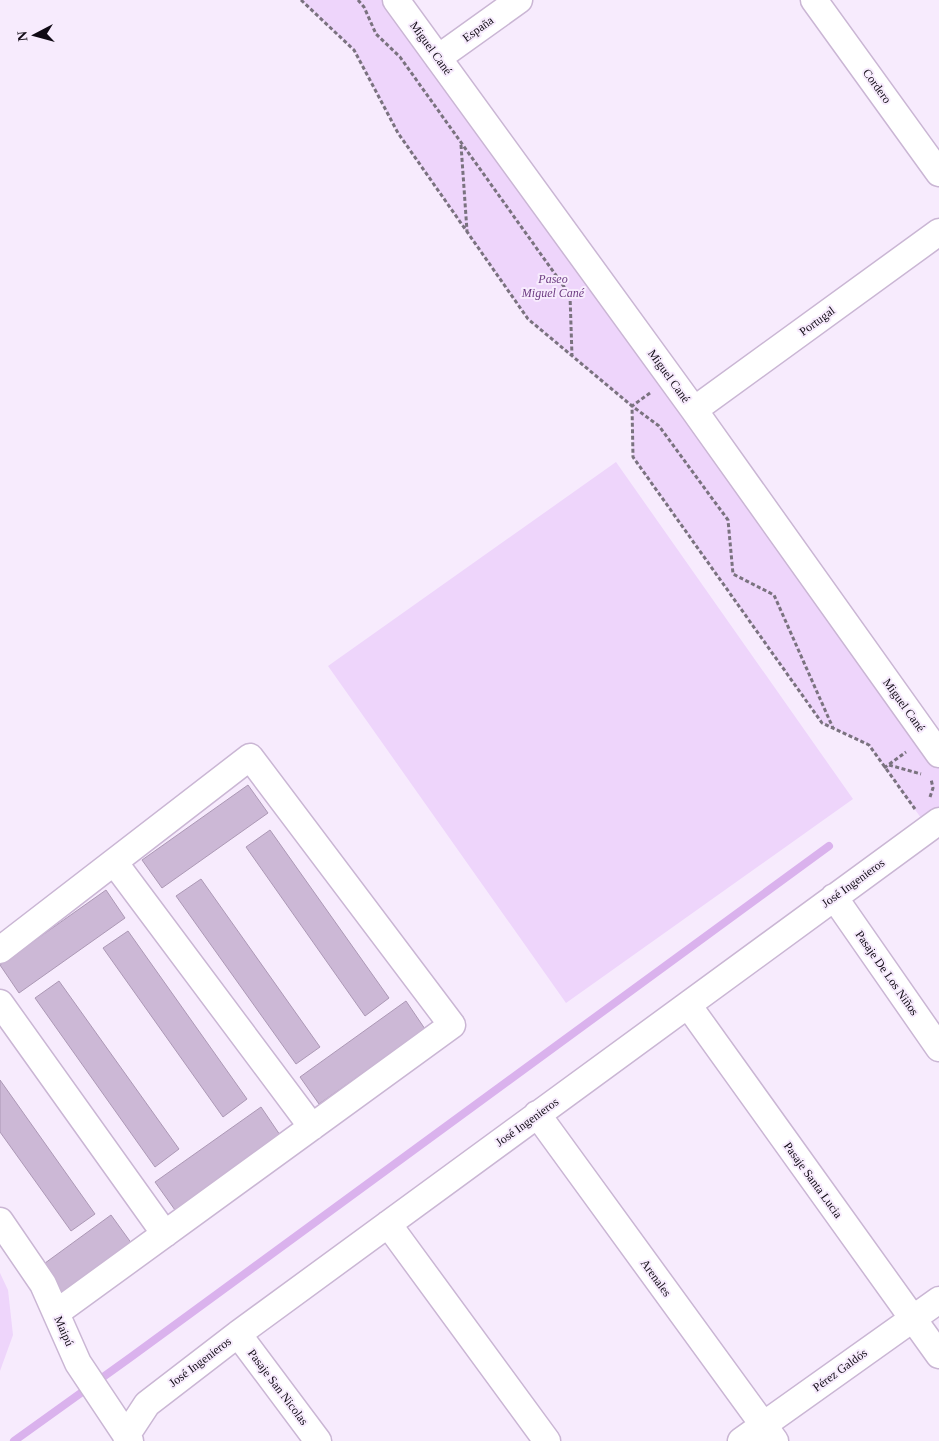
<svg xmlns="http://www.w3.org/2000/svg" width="939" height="1441" font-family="Georgia,serif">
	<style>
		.green { fill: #eed5fb }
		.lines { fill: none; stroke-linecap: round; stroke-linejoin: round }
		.stream { stroke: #dab2ed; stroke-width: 8 }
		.building { fill: #ccb8d6; stroke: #ac98b5 }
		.minor-casing { stroke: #cab6d4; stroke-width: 29 }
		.path { stroke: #7a727f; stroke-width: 3; stroke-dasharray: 4 2.5; stroke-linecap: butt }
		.minor { stroke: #fff; stroke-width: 26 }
		.labels { text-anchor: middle; stroke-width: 4; stroke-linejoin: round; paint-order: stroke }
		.street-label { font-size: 12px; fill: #100a14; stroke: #f7ebfd }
		.park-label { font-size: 12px; font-style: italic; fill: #6d3c82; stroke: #f7ebfd }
	</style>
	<rect width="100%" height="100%" fill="#f7ebfd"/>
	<path class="green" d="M301 0H394L939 753V821L921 818 869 745 822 723 633 457 632 406 528 319 398 133 354 50Z
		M616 462 853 799 566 1003 328 666Z
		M0 1273 8 1290 13 1335 0 1371Z"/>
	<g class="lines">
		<path class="stream" d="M14 1441 131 1357 829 846"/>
	</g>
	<path class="building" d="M248 785 268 813 162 888 142 860Z
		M270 830 389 998 365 1016 246 847Z
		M201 879 320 1047 296 1064 176 896Z
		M106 890 125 918 19 993 0 965Z
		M128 931 247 1099 223 1117 103 948Z
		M59 981 179 1149 155 1167 35 998Z
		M406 1001 425 1029 319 1104 300 1077Z
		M0 1080 95 1214 71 1231 0 1132Z
		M261 1107 280 1135 175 1210 155 1182Z
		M111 1215 132 1244 63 1295 41 1266Z"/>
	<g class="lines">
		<defs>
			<path id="minor" d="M396 0 694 410 939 754
				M814 0 939 173
				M438 58 519 0
				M694 410 939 232
				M114 862 312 1127
				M834 897 939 1048
				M0 950 250 757 452 1025 56 1313
				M0 1003 165 1234
				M688 1005 939 1355
				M537 1114 775 1441
				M0 1221 43 1284 78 1363 130 1441
				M388 1224 547 1441
				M238 1334 318 1441
				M126 1436 147 1404 238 1334 939 821
				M741 1441 939 1300"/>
		</defs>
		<use href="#minor" class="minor-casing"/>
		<path class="path" d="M301 0 354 50 398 133 528 319 632 406 633 457 822 723 869 745 915 809
			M358 0 364 7 376 34 400 57 570 295 572 356
			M461 145 467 231
			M650 393 632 406 659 426 728 520 733 574 774 595 833 728
			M889 765 921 774
			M884 768 906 752
			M930 797 933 788 931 779"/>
		<use href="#minor" class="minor"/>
	</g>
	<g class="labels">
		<g class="street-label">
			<text transform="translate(478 29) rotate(-36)" y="4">España</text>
			<text transform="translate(431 48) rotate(54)" y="4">Miguel Cané</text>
			<text transform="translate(877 86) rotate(54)" y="4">Cordero</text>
			<text transform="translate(817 321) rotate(-36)" y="4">Portugal</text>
			<text transform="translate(669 376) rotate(54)" y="4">Miguel Cané</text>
			<text transform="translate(904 705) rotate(54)" y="4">Miguel Cané</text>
			<text transform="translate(853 883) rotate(-36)" y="4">José Ingenieros</text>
			<text transform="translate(887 973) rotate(55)" y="4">Pasaje De Los Niños</text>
			<text transform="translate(527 1122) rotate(-36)" y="4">José Ingenieros</text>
			<text transform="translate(813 1180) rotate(54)" y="4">Pasaje Santa Lucia</text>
			<text transform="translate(656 1278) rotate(54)" y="4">Arenales</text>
			<text transform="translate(64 1331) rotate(66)" y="4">Maipú</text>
			<text transform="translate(200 1362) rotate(-37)" y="4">José Ingenieros</text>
			<text transform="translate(840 1370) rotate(-36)" y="4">Pérez Galdós</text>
			<text transform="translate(278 1387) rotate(53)" y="4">Pasaje San Nicolas</text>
		</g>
		<g class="park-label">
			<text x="553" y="283">Paseo<tspan x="553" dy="14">Miguel Cané</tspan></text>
		</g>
	</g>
	<g transform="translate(35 35) rotate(264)" stroke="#f7ebfd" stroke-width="4" paint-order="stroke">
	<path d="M0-4L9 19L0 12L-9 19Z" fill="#100a14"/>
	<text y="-8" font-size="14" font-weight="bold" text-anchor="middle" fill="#100a14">N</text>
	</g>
</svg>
